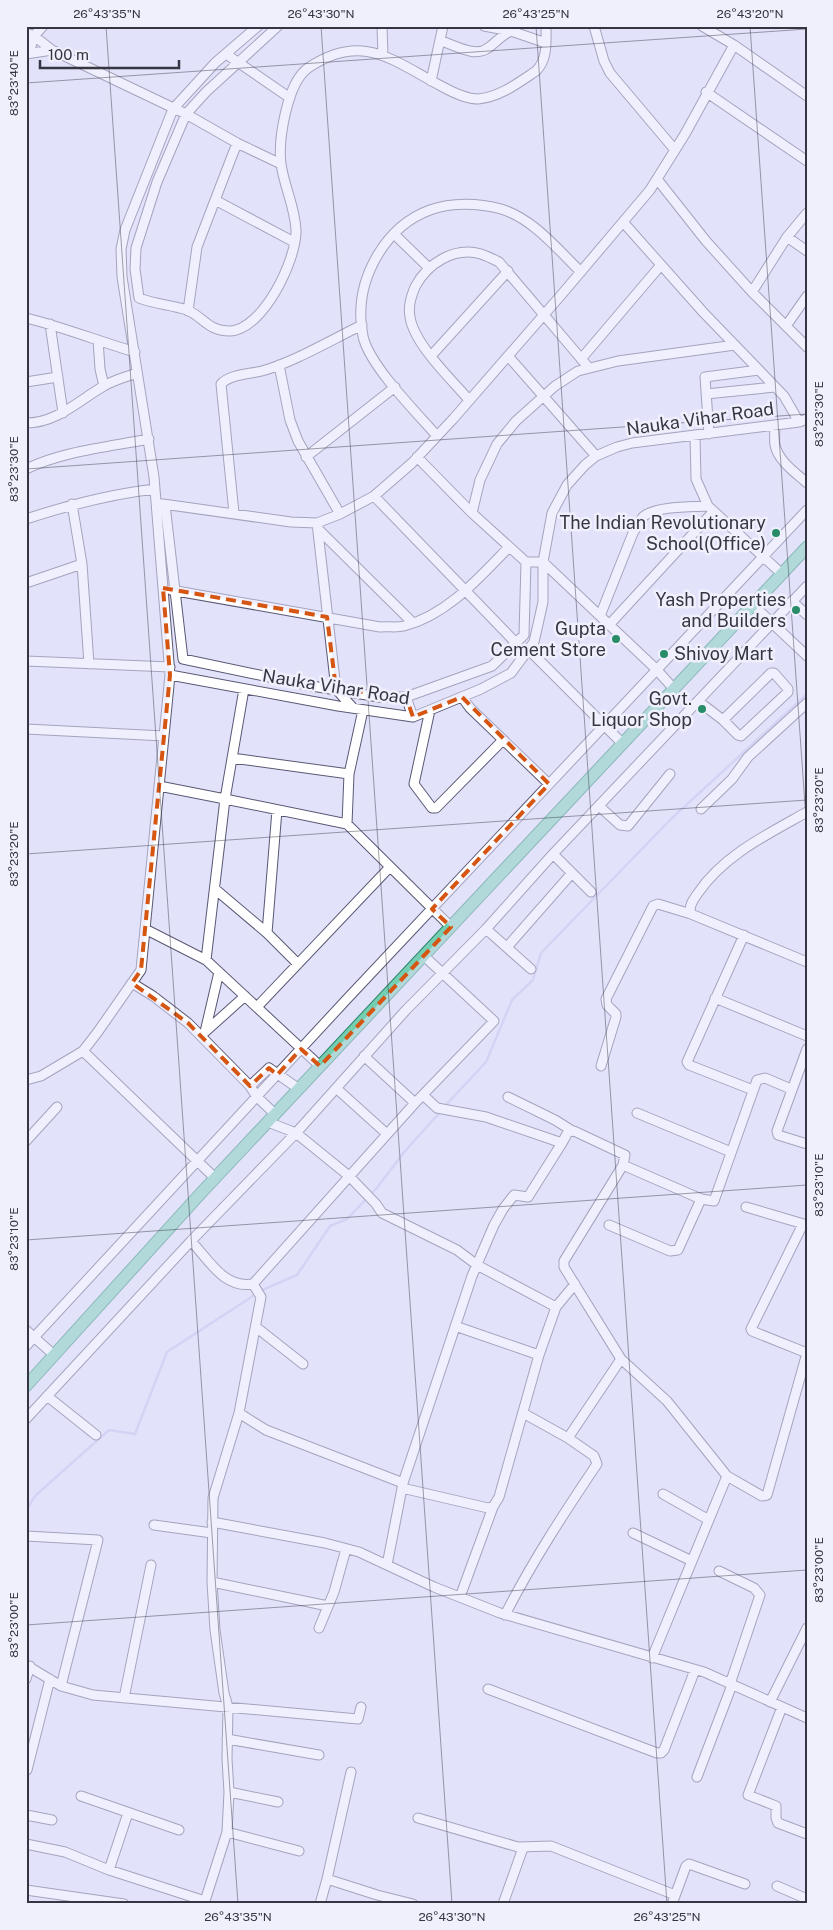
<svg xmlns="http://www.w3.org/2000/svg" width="833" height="1930" font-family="'Public Sans',sans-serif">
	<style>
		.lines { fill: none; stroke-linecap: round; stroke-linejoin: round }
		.stream { stroke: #c3c2ec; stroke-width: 2.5 }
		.minor-casing { stroke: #5a5974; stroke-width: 11 }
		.major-casing { stroke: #238368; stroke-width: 13 }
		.minor { stroke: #fff; stroke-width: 9 }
		.major { stroke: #75ceb1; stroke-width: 11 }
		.marked { fill: none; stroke: #d65511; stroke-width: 4; stroke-dasharray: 10 6; stroke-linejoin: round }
		.ticks { fill: none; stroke: #363542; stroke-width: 1; stroke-opacity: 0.45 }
		.poi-dot { fill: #278c67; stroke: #f0f0fd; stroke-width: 2 }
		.labels { text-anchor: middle; stroke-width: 5; stroke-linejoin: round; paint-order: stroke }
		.street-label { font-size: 18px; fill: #363542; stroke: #f0f0fd }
		.poi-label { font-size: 18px; fill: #363542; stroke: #f0f0fd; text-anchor: end }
		.neatline { fill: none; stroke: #363542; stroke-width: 2 }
		.ticks-label { font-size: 12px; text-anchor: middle; fill: #363542 }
	</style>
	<rect width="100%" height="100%" fill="#e2e2fb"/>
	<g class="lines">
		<path class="stream" d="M445 1106 486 1062 512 1000 533 980 541 953 671 819 807 694
			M260 1291 297 1275 330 1226 347 1219 376 1189 405 1151 442 1110
			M26 1510 36 1495 109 1430 135 1434 167 1352 256 1294"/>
		<defs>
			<path id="minor" d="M278 26 206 92 186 114 157 182 136 248 135 269 139 298C154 304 172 305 187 310 204 317 207 331 230 331 263 330 297 259 296 230 295 207 284 186 281 164 278 140 287 83 308 68 363 31 393 61 443 87 454 93 466 99 478 99 500 97 518 83 536 71 548 59 546 42 546 26
				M382 26 383 55
				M484 26 511 31
				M594 26 604 61 610 73 675 150
				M702 26 734 45 807 96
				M26 33 34 36 52 50 186 114 237 143 281 164
				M441 41C455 45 475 58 488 48 495 43 502 35 511 31L546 43
				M29 53 34 36 43 26
				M26 54 52 50
				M226 54 290 98
				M431 81 443 26
				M706 92 807 161
				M657 179 706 241 752 292 787 237 807 213
				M215 200 294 242
				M623 222 703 312 784 396 799 422
				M394 234 428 267
				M787 237 807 251
				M752 292 807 347
				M188 311 197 247 237 143
				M26 318C63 327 98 341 135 352
				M50 324 63 413
				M786 326 807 296
				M98 340 100 369 104 386
				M431 356 508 271
				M508 356 596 456
				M581 359 661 265
				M279 365 290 420 298 441 340 514
				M26 382 58 377
				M706 394 775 387
				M469 400C451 379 414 344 410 317 408 306 411 297 415 287 427 264 454 246 481 254 487 256 493 259 499 262L589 368
				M26 423C57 423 79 400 104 386 114 380 126 377 137 373
				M775 425C775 431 774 439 775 445 778 461 796 473 807 483
				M709 434 705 377 759 370
				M437 436C416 412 373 369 364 340 362 334 362 327 361 321 358 276 386 226 430 210 452 202 479 203 501 209 534 219 558 250 581 272
				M695 436 696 479 708 506 782 574
				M306 457 395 387
				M26 469C64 451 108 447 149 439
				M374 496 516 643
				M156 503 291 522 317 523 340 514 374 496 412 463 454 418 562 294 650 190 685 134 734 45
				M72 504 82 564 89 664
				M165 505 183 659 312 686 379 697H406L492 666 524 635 526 562 472 513 417 457
				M234 513 221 384C230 374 250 374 262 371 294 362 331 340 362 325
				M472 513 480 480 497 444 516 421 555 386 578 371 618 361 735 345
				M26 519C69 505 111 494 155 489
				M317 523 336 689 353 708
				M318 529 412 622
				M526 562H543L656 669 674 689
				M26 583 82 564
				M171 590 380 627C387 626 396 628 404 626 447 615 479 578 509 547
				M792 601 807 615
				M752 604 807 656
				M600 616 633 533C636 528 639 521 644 516 657 506 691 507 708 506
				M609 625 713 512
				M528 649 623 744
				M26 661 170 667
				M170 675 338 706 413 717 481 689 511 673 534 642 543 602V562L552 513 567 485 585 465 596 456 617 447 632 443 799 422 807 419
				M406 697 413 717
				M462 697 470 708 549 784
				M698 701 723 720 738 735 741 736 788 692V689L774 673H771L723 720
				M430 710 414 784 432 808H436L503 740
				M26 729 164 736
				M232 758 349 774
				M159 786 225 799 244 689
				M599 806 620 825 628 826 670 774
				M701 809 732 779 748 757 807 703
				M807 812C768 834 724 855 698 893 694 899 688 906 691 914L807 962
				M347 824 349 774 363 710
				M553 854 591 892
				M215 889 267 933 298 964
				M145 929 206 960 320 1066
				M486 929 531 969
				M267 933 277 810
				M744 935 687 1062 689 1065 753 1090
				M507 947 572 873
				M206 960 225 799 347 824 451 927
				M132 983 153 996 188 1023 250 1086
				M715 998 807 1036
				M257 1007 389 868
				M205 1032 219 972
				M205 1032 245 996
				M807 1049 777 1131 778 1135 807 1144
				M83 1051 215 1178
				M364 1056 415 1103
				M601 1066 616 1017V1014L607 1005 606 999 653 906 658 904 691 914
				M26 1080 41 1076 83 1051 97 1033 141 970 170 675 154 477 122 277 121 249 125 230 173 109 215 63 258 26
				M336 1088 387 1134
				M423 1095 437 1108 486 1117 562 1143 568 1132 574 1131 625 1155 623 1165 701 1199
				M508 1097 555 1120 571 1130
				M637 1113 731 1152
				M275 1114 257 1097 250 1086 269 1068 299 1089
				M268 1122 296 1133 349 1176 376 1204 382 1213 457 1250 477 1265 556 1307
				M26 1141 57 1107
				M623 1165 564 1261V1267L621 1359 667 1401 727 1476 652 1658
				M746 1207 807 1225
				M803 1224 751 1329 752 1331 807 1353
				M609 1225 670 1251 678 1250 701 1199 714 1201 757 1080 765 1078 791 1089
				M191 1241C209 1260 224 1289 253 1284
				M455 1326 539 1355 556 1307 575 1284
				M256 1327 303 1364
				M26 1330 54 1355
				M26 1346 346 1000 807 510
				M47 1396 96 1435
				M239 1413 266 1430 403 1483
				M523 1413 568 1438
				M26 1419 191 1241 296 1133 406 1010 486 929 553 854 807 586
				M727 1476 762 1496 767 1495 807 1353
				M402 1488 488 1508 493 1507 499 1497 539 1355
				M663 1494 709 1520
				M212 1522 325 1543 359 1552 434 1587 500 1613 704 1672 807 1718
				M154 1525 212 1533
				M633 1533 692 1561
				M26 1536 98 1540 61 1686
				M387 1565 403 1483 472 1276 494 1225 503 1209 514 1195 528 1197 562 1143
				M719 1571 754 1588 760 1595 730 1684
				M212 1582 328 1606
				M460 1597 493 1507
				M505 1615C532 1562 564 1513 597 1464L594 1456 568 1438 621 1359
				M319 1628 334 1592 346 1549
				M26 1665 61 1686 93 1695 358 1719 361 1707
				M26 1679 30 1666
				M488 1689 657 1753H661L664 1750 695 1670
				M124 1698 151 1565
				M770 1702 807 1628
				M782 1707 748 1795 776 1806V1818L778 1823 807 1834
				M227 1739 319 1755
				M27 1770 50 1679
				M697 1777 732 1685
				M229 1792 278 1802
				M81 1796 179 1830
				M26 1815 52 1820
				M418 1818 518 1847 551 1846 675 1895
				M227 1832 299 1851
				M26 1844 65 1852 109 1870 205 1901
				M109 1870 128 1813
				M327 1879 351 1772
				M777 1886 807 1899
				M26 1890 124 1904
				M204 1904 227 1832 229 1792 227 1759 228 1707 224 1693 215 1630 212 1582 213 1498 239 1413 261 1297 253 1284 415 1103 494 1021 424 956
				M320 1904 327 1879 377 1895 413 1904
				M503 1904 523 1848
				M672 1904 686 1866 689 1864 745 1884"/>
			<path id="major" d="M26 1386 201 1193 807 547"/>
		</defs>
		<use href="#minor" class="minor-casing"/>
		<use href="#major" class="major-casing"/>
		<use href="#minor" class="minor"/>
		<use href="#major" class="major"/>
	</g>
	<path d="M0 0H833V1930H0ZM163 588 327 617 336 689 406 697 413 717 462 697 549 784 432 909 451 927 320 1066 301 1049 277 1075 269 1068 250 1086 188 1023 132 983 141 970 170 675Z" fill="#e2e2fb" fill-opacity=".55" fill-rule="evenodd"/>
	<path class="marked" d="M163 588 327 617 336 689 406 697 413 717 462 697 549 784 432 909 451 927 320 1066 301 1049 277 1075 269 1068 250 1086 188 1023 132 983 141 970 170 675Z"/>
	<path class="ticks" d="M106 26 238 1904M321 26 452 1904M536 26 667 1904M750 26 807 833M26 83 807 29M26 469 807 414M26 854 807 800M26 1240 807 1185M26 1625 807 1570"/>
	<g class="poi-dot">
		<circle cx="776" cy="533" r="5"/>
		<circle cx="796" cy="610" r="5"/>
		<circle cx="616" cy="639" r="5"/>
		<circle cx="664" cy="654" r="5"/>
		<circle cx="702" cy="709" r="5"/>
	</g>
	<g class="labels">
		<g class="street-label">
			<text transform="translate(700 419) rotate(-8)" y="6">Nauka Vihar Road</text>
			<text transform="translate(336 687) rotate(9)" y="6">Nauka Vihar Road</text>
		</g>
		<g class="poi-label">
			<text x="766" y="529">The Indian Revolutionary<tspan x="766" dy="21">School(Office)</tspan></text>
			<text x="786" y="606">Yash Properties<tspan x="786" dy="21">and Builders</tspan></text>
			<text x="606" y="635">Gupta<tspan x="606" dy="21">Cement Store</tspan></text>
			<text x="674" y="660" text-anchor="start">Shivoy Mart</text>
			<text x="692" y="705">Govt.<tspan x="692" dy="21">Liquor Shop</tspan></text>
		</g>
	</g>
	<rect width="833" height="1930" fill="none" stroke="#f0f0fd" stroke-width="55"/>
	<path d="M40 60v8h139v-8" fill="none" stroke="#363542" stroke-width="2.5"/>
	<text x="48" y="60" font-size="15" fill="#363542" stroke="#f0f0fd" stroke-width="4" paint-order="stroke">100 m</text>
	<rect x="28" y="28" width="778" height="1874" class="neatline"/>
	<g class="ticks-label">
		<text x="107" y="18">26°43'35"N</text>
		<text x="321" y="18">26°43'30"N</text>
		<text x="536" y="18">26°43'25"N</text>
		<text x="750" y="18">26°43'20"N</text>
		<text transform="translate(14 83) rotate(-90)" y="4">83°23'40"E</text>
		<text transform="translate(819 414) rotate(-90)" y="4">83°23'30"E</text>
		<text transform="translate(14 469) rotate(-90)" y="4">83°23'30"E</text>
		<text transform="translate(819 800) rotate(-90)" y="4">83°23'20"E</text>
		<text transform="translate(14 854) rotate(-90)" y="4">83°23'20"E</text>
		<text transform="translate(819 1185) rotate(-90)" y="4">83°23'10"E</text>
		<text transform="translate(14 1239) rotate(-90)" y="4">83°23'10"E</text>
		<text transform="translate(819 1570) rotate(-90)" y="4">83°23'00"E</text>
		<text transform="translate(14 1625) rotate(-90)" y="4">83°23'00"E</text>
		<text x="238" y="1921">26°43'35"N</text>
		<text x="452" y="1921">26°43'30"N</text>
		<text x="667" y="1921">26°43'25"N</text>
	</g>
</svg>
